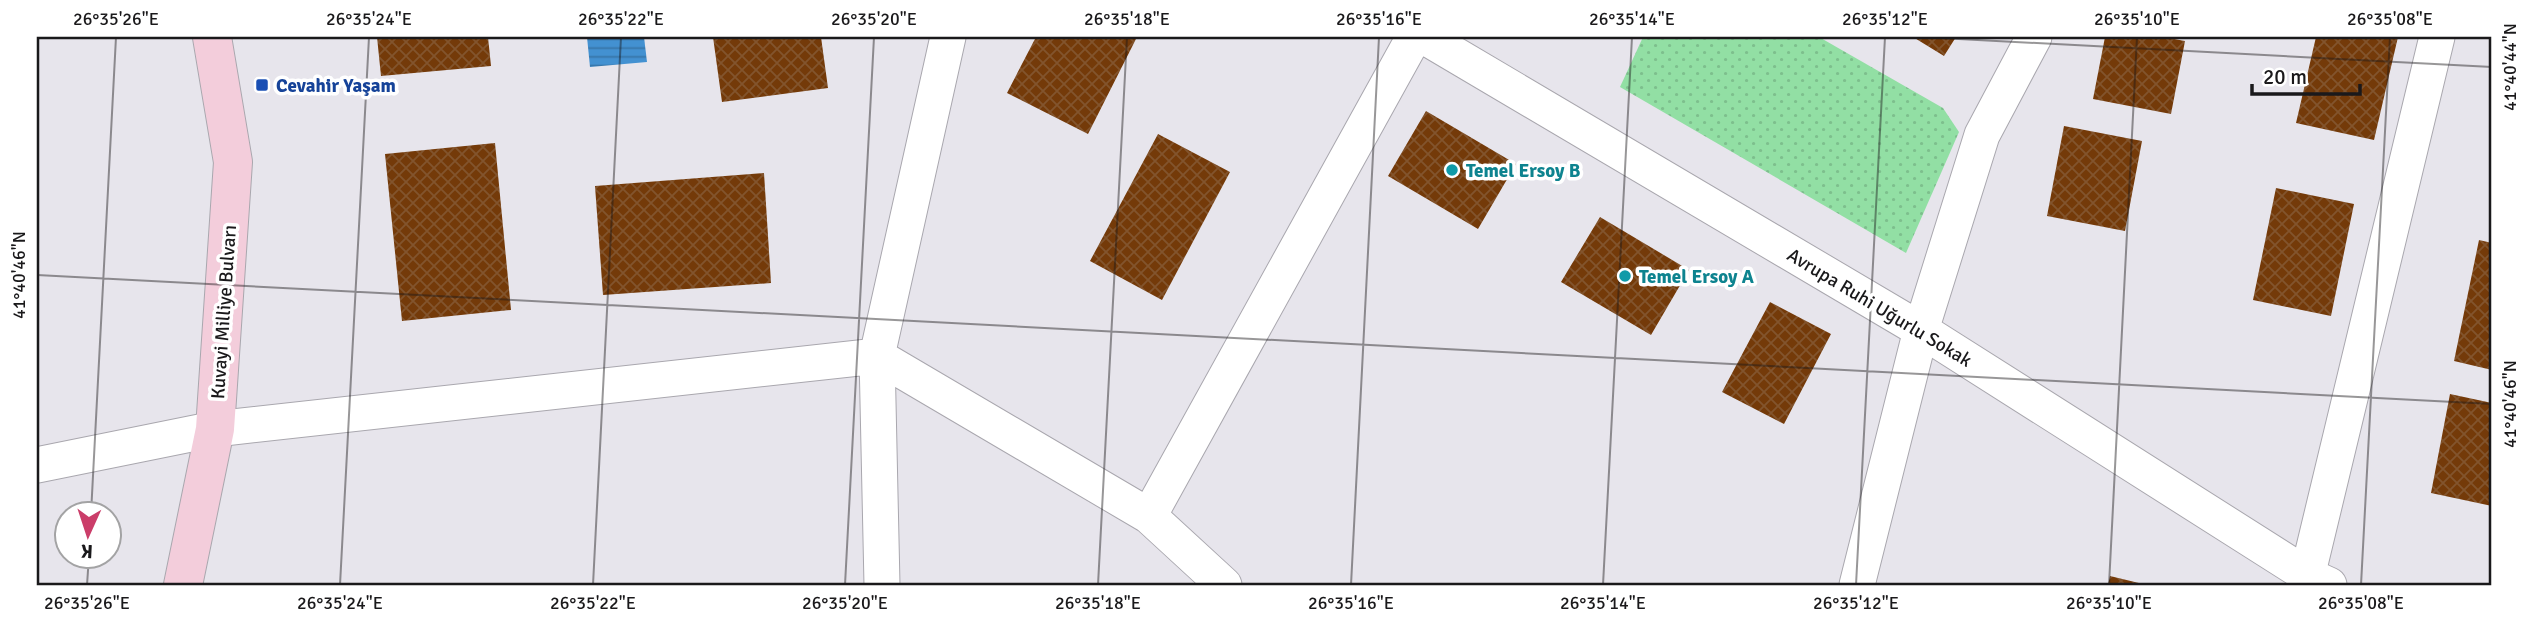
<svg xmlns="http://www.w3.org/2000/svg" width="2529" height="622" font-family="Signika,sans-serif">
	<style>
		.grass { fill: url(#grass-dots) }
		.water { fill: url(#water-rules) }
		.building { fill: url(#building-cross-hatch) }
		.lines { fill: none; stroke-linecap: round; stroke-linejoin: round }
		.street-casing { stroke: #a9a7ae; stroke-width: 37 }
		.secondary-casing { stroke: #a9a7ae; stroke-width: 40 }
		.street { stroke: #fff; stroke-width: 35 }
		.secondary { stroke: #f3cddb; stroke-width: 38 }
		.ticks { fill: none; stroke: #1a191b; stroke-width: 2; stroke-opacity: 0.45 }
		.transit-dot { fill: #1a4fb4; stroke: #fff; stroke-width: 2.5 }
		.culture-dot { fill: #0f9aa8; stroke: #fff; stroke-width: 2.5 }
		.labels { text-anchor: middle; stroke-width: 7; stroke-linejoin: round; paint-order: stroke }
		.transit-label { font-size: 19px; font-weight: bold; fill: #164399; stroke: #fff; text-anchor: start }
		.culture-label { font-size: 19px; font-weight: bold; fill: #0d838f; stroke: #fff; text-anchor: start }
		.street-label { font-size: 19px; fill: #1a191b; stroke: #fff }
		.neatline { fill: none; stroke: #1a191b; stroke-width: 2.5 }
		.ticks-label { font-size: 18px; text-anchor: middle; fill: #1a191b }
	</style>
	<defs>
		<pattern id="grass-dots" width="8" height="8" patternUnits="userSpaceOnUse" patternTransform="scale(1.75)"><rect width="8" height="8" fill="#92dfa4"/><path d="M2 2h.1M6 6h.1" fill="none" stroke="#7dbf8d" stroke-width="1.8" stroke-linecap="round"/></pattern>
		<pattern id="water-rules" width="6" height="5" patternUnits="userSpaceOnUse" patternTransform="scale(1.75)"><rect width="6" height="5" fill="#4391d1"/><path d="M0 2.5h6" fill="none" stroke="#3776a9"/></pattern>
		<pattern id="building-cross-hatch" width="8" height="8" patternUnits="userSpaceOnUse" patternTransform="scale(1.75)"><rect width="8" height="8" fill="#743a09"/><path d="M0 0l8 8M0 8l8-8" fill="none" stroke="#82542d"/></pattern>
	</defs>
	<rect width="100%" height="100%" fill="#e7e5ec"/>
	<path class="grass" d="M1643 37H1819L1943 108 1959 132 1906 253 1620 87Z"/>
	<path class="water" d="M587 37H644L647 62 590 67Z"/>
	<path class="building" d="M377 37H488L491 66 381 76Z
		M713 37H821L828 88 722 102Z
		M1036 37H1137L1088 134 1007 93Z
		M1913 37H1956L1944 56Z
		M2105 37H2163L2185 41 2171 114 2093 99Z
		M2316 37H2398L2374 140 2296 123Z
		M1426 111 1516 164 1478 229 1388 176Z
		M2064 126 2142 141 2125 231 2047 216Z
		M1158 134 1230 172 1162 300 1090 261Z
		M495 143 511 310 402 321 385 154Z
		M764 173 771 283 603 295 595 186Z
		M2276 188 2354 204 2331 316 2253 300Z
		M1600 217 1689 270 1651 335 1561 282Z
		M2479 240 2492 243V370L2454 361Z
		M1770 302 1831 334 1784 424 1722 392Z
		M2450 394 2492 403V506L2431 493Z
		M2110 576 2143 584V585H2108Z"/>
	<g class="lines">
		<defs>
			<path id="street" d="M1425 37 1921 330 2307 575 2329 585
				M37 465 215 429 877 356 1149 516
				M882 585 877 356 948 37
				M1224 585 1149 516 1414 37
				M1857 585 1921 330 1982 135 2034 37
				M2305 585 2437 37"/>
			<path id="secondary" d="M183 585 215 429 233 162 212 37"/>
		</defs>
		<use href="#street" class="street-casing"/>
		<use href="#secondary" class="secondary-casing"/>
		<use href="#street" class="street"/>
		<use href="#secondary" class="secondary"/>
	</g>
	<path class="ticks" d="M1921 37 2492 67M37 275 2492 404M91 514 116 37M87 585 89 556M340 585 369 37M593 585 621 37M845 585 874 37M1098 585 1127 37M1351 585 1379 37M1603 585 1632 37M1856 585 1885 37M2109 585 2137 37M2361 585 2390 37"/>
	<rect class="transit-dot" x="255" y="78" width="14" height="14" rx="3.5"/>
	<g class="culture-dot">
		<circle cx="1452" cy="170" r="7"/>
		<circle cx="1625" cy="276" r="7"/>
	</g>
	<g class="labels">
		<g class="transit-label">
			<text x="276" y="92">Cevahir Yaşam</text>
		</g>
		<g class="culture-label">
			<text x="1466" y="177">Temel Ersoy B</text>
			<text x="1639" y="283">Temel Ersoy A</text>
		</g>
		<g class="street-label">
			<text transform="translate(1880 307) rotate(31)" y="7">Avrupa Ruhi Uğurlu Sokak</text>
			<text transform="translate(223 312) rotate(-86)" y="7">Kuvayi Milliye Bulvarı</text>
		</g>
	</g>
	<rect width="2529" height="622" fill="none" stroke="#ffffff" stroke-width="77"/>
	<g transform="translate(88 535) rotate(183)"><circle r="33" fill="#ffffff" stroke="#a3a3a4" stroke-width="2"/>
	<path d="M0-5L12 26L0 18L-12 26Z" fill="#cb3d69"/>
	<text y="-10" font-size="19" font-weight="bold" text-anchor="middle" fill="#1a191b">K</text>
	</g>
	<path d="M2252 84v10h108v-10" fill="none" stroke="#1a191b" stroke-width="3.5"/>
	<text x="2263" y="84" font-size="21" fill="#1a191b" stroke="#ffffff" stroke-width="5" paint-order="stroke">20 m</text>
	<rect x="38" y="38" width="2452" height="546" class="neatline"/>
	<g class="ticks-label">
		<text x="116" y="25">26°35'26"E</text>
		<text x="369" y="25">26°35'24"E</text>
		<text x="621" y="25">26°35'22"E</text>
		<text x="874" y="25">26°35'20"E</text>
		<text x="1127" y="25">26°35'18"E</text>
		<text x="1379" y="25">26°35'16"E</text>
		<text x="1632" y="25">26°35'14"E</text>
		<text x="1885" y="25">26°35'12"E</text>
		<text x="2137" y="25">26°35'10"E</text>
		<text x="2390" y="25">26°35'08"E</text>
		<text transform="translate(2510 67) rotate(-90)" y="6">41°40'44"N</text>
		<text transform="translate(19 275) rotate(-90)" y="6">41°40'46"N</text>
		<text transform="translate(2510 404) rotate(-90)" y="6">41°40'46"N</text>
		<text x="87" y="609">26°35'26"E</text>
		<text x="340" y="609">26°35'24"E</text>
		<text x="593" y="609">26°35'22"E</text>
		<text x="845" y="609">26°35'20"E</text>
		<text x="1098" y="609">26°35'18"E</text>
		<text x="1351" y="609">26°35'16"E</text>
		<text x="1603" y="609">26°35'14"E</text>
		<text x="1856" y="609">26°35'12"E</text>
		<text x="2109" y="609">26°35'10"E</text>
		<text x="2361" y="609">26°35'08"E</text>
	</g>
</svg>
